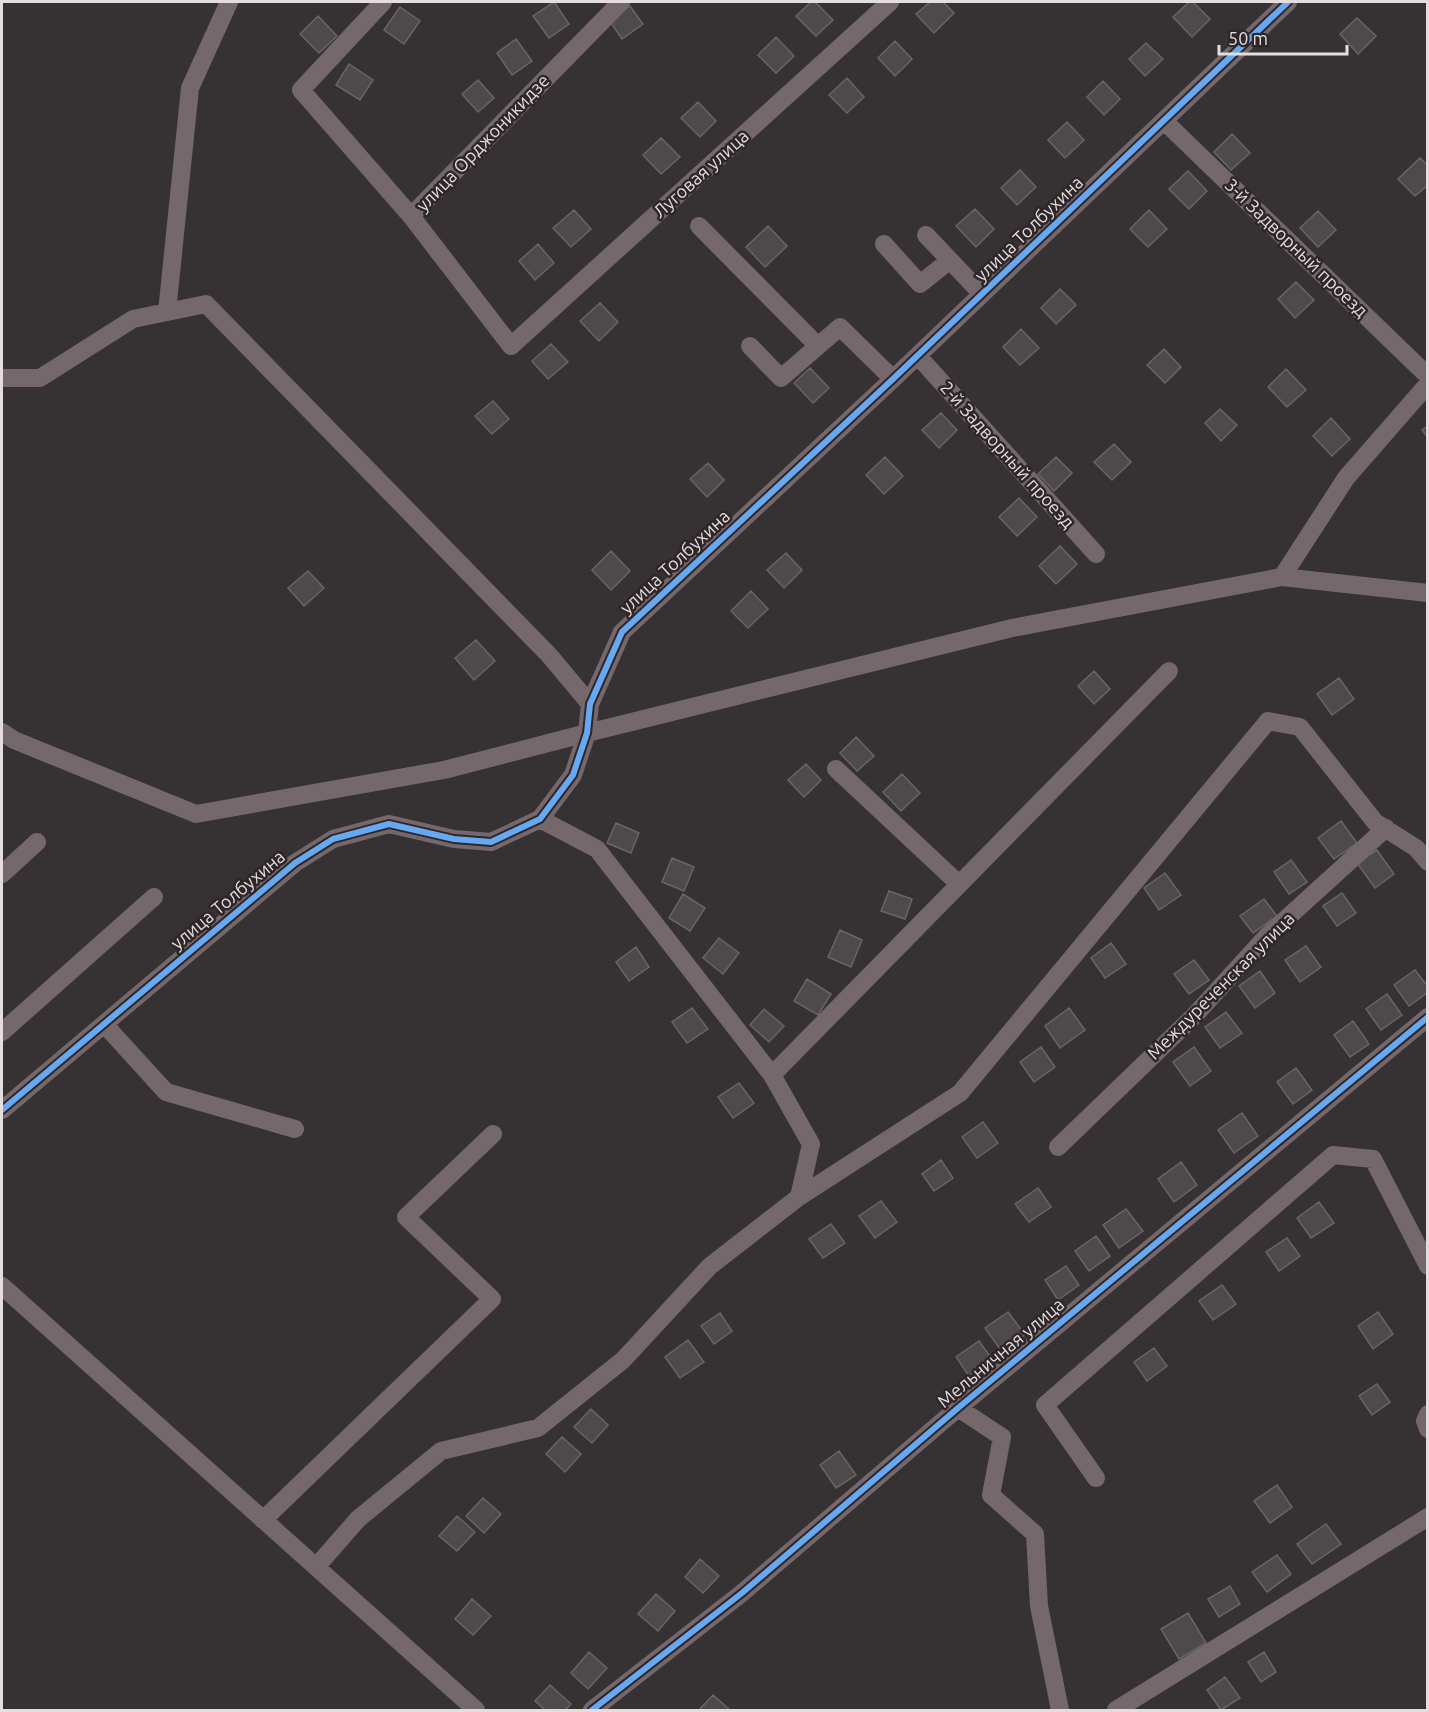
<svg xmlns="http://www.w3.org/2000/svg" width="1429" height="1712" font-family="Ubuntu,sans-serif">
	<style>
		.building { fill: #4e4a4b; stroke: #686566; stroke-width: 1.5 }
		.lines { fill: none; stroke-linecap: round; stroke-linejoin: round }
		.minor { stroke: #75686d; stroke-width: 18 }
		.cycleway-casing { stroke: #2e2628; stroke-width: 10 }
		.cycleway { stroke: #66a8f1; stroke-width: 6 }
		.labels { text-anchor: middle; stroke-width: 5; stroke-linejoin: round; paint-order: stroke }
		.street-label { font-size: 18px; fill: #e3dddf; stroke: #2e2628 }
	</style>
	<rect width="100%" height="100%" fill="#363233"/>
	<path class="building" d="M554 2 569 24 549 38 533 16Z
		M811 2H815L833 20 816 36 796 16Z
		M930 2H943L954 13 934 33 916 14Z
		M1189 2H1193L1210 19 1192 37 1173 17Z
		M630 6 643 24 622 39 609 20Z
		M400 7 420 21 404 44 384 30Z
		M318 16 337 36 319 53 300 34Z
		M1357 18 1376 36 1358 54 1340 34Z
		M776 37 794 56 776 73 758 55Z
		M516 39 532 61 512 75 497 53Z
		M895 41 912 59 895 76 878 58Z
		M1146 43 1163 59 1145 76 1129 59Z
		M349 64 373 80 360 100 336 85Z
		M847 78 864 97 847 113 829 95Z
		M478 80 494 98 478 112 462 94Z
		M1103 81 1120 99 1104 115 1087 97Z
		M698 102 716 121 700 137 681 118Z
		M1067 122 1084 140 1065 158 1048 140Z
		M1232 134 1250 153 1231 170 1214 152Z
		M661 138 680 157 661 174 643 155Z
		M1420 158 1428 166V185L1415 196 1398 179Z
		M1020 170 1036 187 1017 205 1001 188Z
		M1188 171 1207 191 1189 209 1169 189Z
		M975 209 994 229 976 247 956 226Z
		M574 210 591 229 571 247 553 228Z
		M1149 210 1167 229 1148 247 1130 229Z
		M1318 211 1336 230 1318 247 1300 228Z
		M768 226 787 246 765 267 746 247Z
		M538 244 554 263 535 280 519 261Z
		M1296 282 1314 300 1295 318 1278 299Z
		M1060 289 1076 305 1056 324 1041 308Z
		M600 303 618 322 599 341 580 321Z
		M1021 329 1039 348 1020 365 1003 347Z
		M551 344 568 362 548 379 532 361Z
		M1164 349 1181 367 1165 383 1147 365Z
		M810 368 829 388 813 403 794 383Z
		M1286 369 1306 390 1287 407 1268 387Z
		M493 401 509 419 492 434 475 416Z
		M1220 409 1237 425 1221 441 1205 423Z
		M941 413 957 430 939 448 922 430Z
		M1331 418 1350 439 1332 456 1313 436Z
		M1428 426V438L1422 430Z
		M1114 444 1131 462 1112 480 1094 462Z
		M885 457 903 476 884 494 866 475Z
		M1056 457 1072 473 1054 491 1038 474Z
		M708 463 724 480 707 497 690 479Z
		M1019 498 1037 517 1017 536 999 517Z
		M1060 546 1077 564 1056 584 1039 566Z
		M611 551 630 571 611 590 592 570Z
		M786 553 802 570 784 588 767 570Z
		M308 571 324 588 304 606 288 588Z
		M751 591 768 609 748 628 731 611Z
		M476 640 495 661 474 680 455 658Z
		M1094 671 1110 689 1094 704 1078 686Z
		M1339 678 1354 699 1332 715 1317 694Z
		M856 737 874 756 857 771 840 753Z
		M806 764 821 780 804 797 788 780Z
		M902 774 920 793 901 811 883 792Z
		M1341 821 1357 843 1334 859 1318 838Z
		M616 823 639 833 631 853 607 843Z
		M1377 850 1394 874 1375 888 1357 863Z
		M672 858 694 867 684 891 662 882Z
		M1291 860 1307 882 1289 894 1274 872Z
		M1165 873 1181 895 1159 910 1144 888Z
		M889 891 912 899 905 919 881 911Z
		M1342 893 1356 913 1337 926 1323 906Z
		M683 894 705 908 690 931 669 918Z
		M1264 899 1277 916 1253 933 1240 916Z
		M840 930 862 940 851 967 828 957Z
		M719 938 739 953 723 974 703 958Z
		M1111 943 1126 964 1105 978 1091 958Z
		M1306 946 1321 967 1300 982 1285 960Z
		M636 947 649 967 629 981 616 962Z
		M1194 960 1209 980 1189 994 1174 974Z
		M1415 970 1428 987V992L1409 1006 1394 985Z
		M1260 971 1275 993 1255 1008 1239 986Z
		M807 979 831 994 818 1015 794 1001Z
		M1387 994 1402 1015 1381 1030 1366 1009Z
		M692 1008 708 1029 687 1043 672 1022Z
		M1069 1008 1085 1030 1060 1048 1045 1026Z
		M764 1009 784 1026 769 1042 750 1025Z
		M1226 1012 1242 1033 1220 1048 1205 1027Z
		M1353 1021 1369 1044 1350 1057 1334 1035Z
		M1041 1047 1055 1067 1034 1082 1020 1062Z
		M1194 1047 1211 1071 1190 1086 1173 1062Z
		M1296 1068 1312 1090 1293 1104 1277 1082Z
		M739 1083 754 1103 733 1118 718 1097Z
		M1242 1113 1258 1136 1234 1153 1218 1130Z
		M983 1122 998 1143 977 1158 962 1137Z
		M941 1160 953 1178 934 1191 922 1174Z
		M1181 1162 1197 1185 1174 1202 1158 1179Z
		M1038 1188 1051 1207 1029 1222 1015 1204Z
		M881 1201 897 1222 875 1238 859 1216Z
		M1319 1202 1334 1223 1311 1238 1297 1218Z
		M1126 1209 1143 1231 1119 1248 1103 1225Z
		M831 1224 845 1243 823 1258 809 1239Z
		M1096 1236 1110 1256 1089 1271 1075 1251Z
		M1287 1238 1300 1256 1279 1271 1266 1252Z
		M1066 1266 1079 1285 1058 1300 1045 1280Z
		M1222 1285 1236 1304 1213 1320 1199 1301Z
		M1008 1312 1025 1335 1002 1352 985 1328Z
		M1378 1312 1393 1334 1373 1349 1358 1326Z
		M720 1313 732 1331 714 1344 701 1326Z
		M688 1340 704 1362 680 1378 665 1357Z
		M979 1341 995 1363 971 1379 956 1357Z
		M1154 1348 1167 1366 1147 1381 1134 1362Z
		M1377 1384 1390 1402 1372 1415 1359 1396Z
		M591 1409 608 1425 592 1443 574 1427Z
		M562 1437 581 1454 565 1472 546 1454Z
		M839 1451 856 1475 836 1488 820 1465Z
		M1277 1485 1292 1507 1270 1523 1254 1501Z
		M483 1498 501 1514 484 1533 466 1516Z
		M457 1516 475 1532 457 1551 439 1536Z
		M1326 1524 1341 1544 1312 1564 1297 1544Z
		M1277 1555 1291 1574 1267 1592 1252 1572Z
		M700 1559 719 1576 703 1593 685 1577Z
		M1230 1586 1240 1604 1219 1617 1208 1599Z
		M656 1594 675 1611 658 1631 638 1614Z
		M472 1599 491 1616 473 1635 455 1619Z
		M1188 1613 1206 1643 1179 1659 1161 1629Z
		M589 1652 607 1668 588 1689 571 1673Z
		M1264 1652 1276 1672 1261 1682 1248 1662Z
		M1225 1677 1240 1698 1221 1710 1207 1690Z
		M550 1685 571 1704 565 1710H545L535 1701Z
		M713 1695 730 1710H699Z"/>
	<g class="lines">
		<path class="minor" d="M383 2 301 90 411 216 621 2
			M1164 121 1428 376
			M411 216 511 346 890 2
			M699 226 818 346
			M926 235 982 294
			M884 244 920 284 950 260
			M167 312 190 88 229 2
			M750 346 781 378 840 327 893 379
			M918 356 1096 554
			M2 378H40L133 319 206 304 549 655 590 704
			M1282 577 1346 478 1428 384
			M2 732 14 740 196 814 444 770 587 733 1012 628 1282 577 1428 593
			M836 769 959 884
			M540 819 597 849 772 1075 1169 671
			M2 874 37 842
			M104 1024 166 1092 295 1129
			M2 1032 154 897
			M772 1075 811 1144 799 1197 960 1093 1268 721 1300 727 1375 822 1416 848 1428 862
			M2 1110 295 863 333 839 389 824 454 839 491 842 540 819 573 775 587 733 590 704 622 632 893 379 1288 2
			M1058 1147 1194 1016 1266 937 1386 828
			M2 1286 476 1710
			M958 1408 1002 1437 991 1495 1035 1534 1039 1606 1060 1710
			M1428 1414 1425 1421 1428 1429
			M1096 1478 1045 1405 1333 1155 1373 1159 1428 1266
			M263 1520 492 1299 406 1217 493 1134
			M316 1567 358 1519 441 1451 538 1428 623 1360 710 1266 799 1197
			M592 1710 742 1593 958 1408 1428 1017
			M1116 1710 1428 1517"/>
		<defs>
			<path id="cycleway" d="M2 1110 295 863 333 839 389 824 454 839 491 842 540 819 573 775 587 733 590 704 622 632 893 379 1288 2
				M592 1710 742 1593 958 1408 1428 1017"/>
		</defs>
		<use href="#cycleway" class="cycleway-casing"/>
		<use href="#cycleway" class="cycleway"/>
	</g>
	<g class="labels">
		<g class="street-label">
			<text transform="translate(483 143) rotate(-46)" y="6">улица Орджоникидзе</text>
			<text transform="translate(701 174) rotate(-42)" y="6">Луговая улица</text>
			<text transform="translate(1029 229) rotate(-44)" y="6">улица Толбухина</text>
			<text transform="translate(1296 248) rotate(44)" y="6">3-й Задворный проезд</text>
			<text transform="translate(1007 455) rotate(48)" y="6">2-й Задворный проезд</text>
			<text transform="translate(675 562) rotate(-43)" y="6">улица Толбухина</text>
			<text transform="translate(228 900) rotate(-40)" y="6">улица Толбухина</text>
			<text transform="translate(1221 986) rotate(-45)" y="6">Междуреченская улица</text>
			<text transform="translate(1001 1353) rotate(-40)" y="6">Мельничная улица</text>
		</g>
	</g>
	<rect width="1429" height="1712" fill="none" stroke="#e3dddf" stroke-width="6"/>
	<path d="M1219 45v9h128v-9" fill="none" stroke="#e3dddf" stroke-width="3"/>
	<text x="1228" y="45" font-size="18" fill="#e3dddf" stroke="#2e2628" stroke-width="4.5" paint-order="stroke">50 m</text>
</svg>
